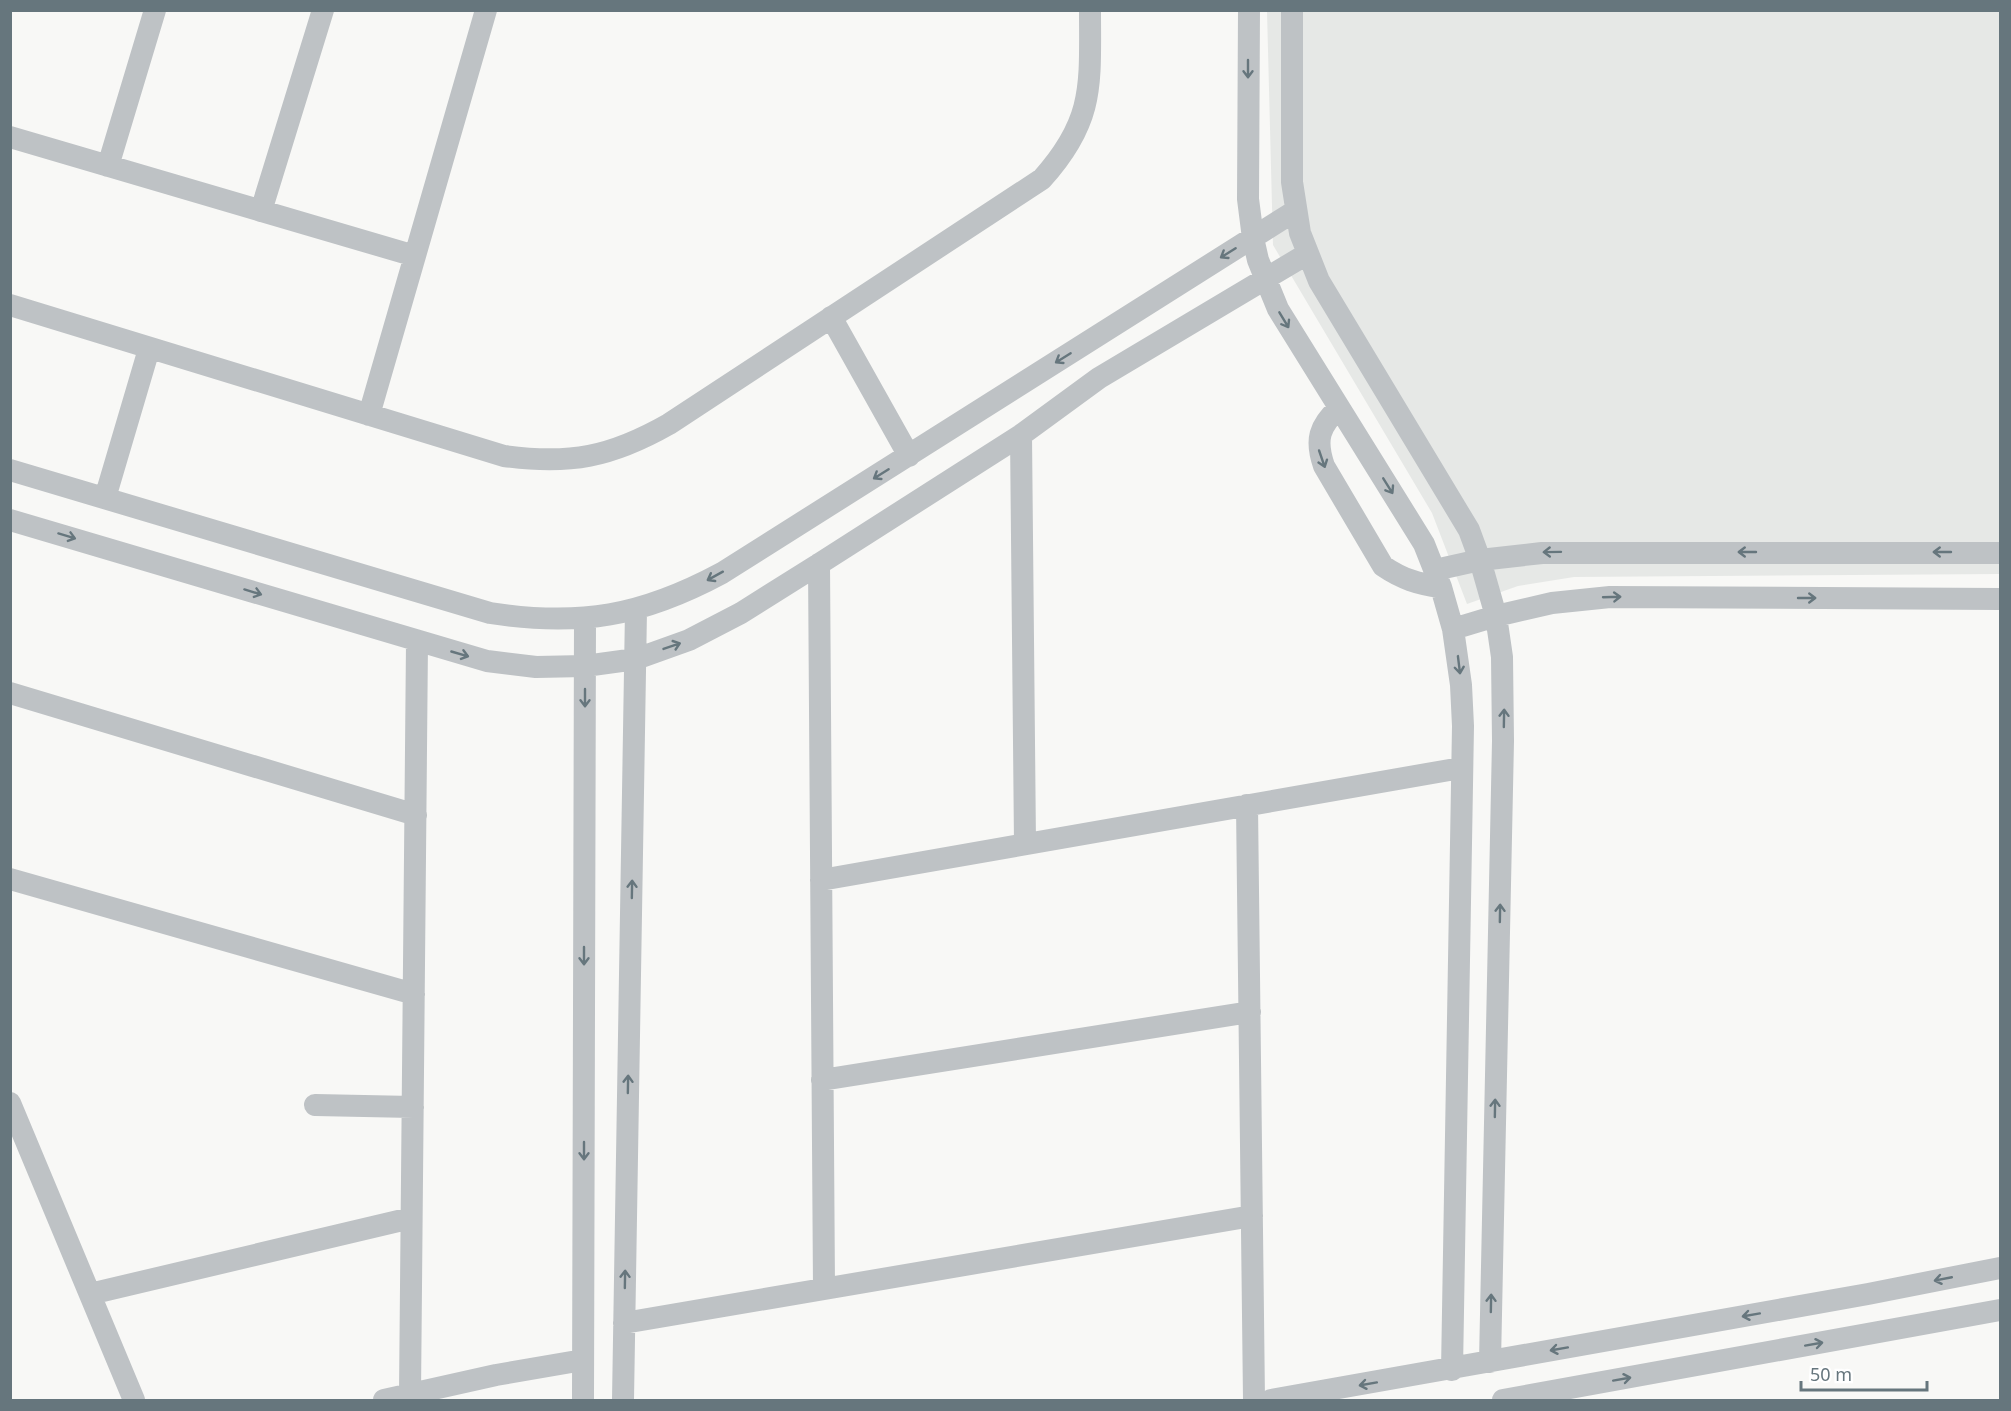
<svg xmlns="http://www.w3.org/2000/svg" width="2011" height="1411" font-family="'Noto Sans',sans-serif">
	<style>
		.built { fill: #e6e8e6 }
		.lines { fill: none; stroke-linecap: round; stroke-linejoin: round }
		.minor { stroke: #bec2c5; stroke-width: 22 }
		.oneway { stroke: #66767d }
	</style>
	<rect width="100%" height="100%" fill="#f8f8f6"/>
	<path class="built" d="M1267 11H2000V574L1574 577 1518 586 1467 604 1432 513 1273 245Z"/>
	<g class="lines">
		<path class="minor" d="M1249 10 1248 199 1253 238 1258 260 1278 309 1424 544 1441 587 1453 629 1461 685 1463 726 1452 1370
			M1292 10V182L1300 233 1319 281 1469 530 1480 560 1496 616 1502 657 1503 741 1490 1362
			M10 137 415 256
			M108 166 155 10
			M261 211 323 10
			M10 305 504 456C570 465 611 457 669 424L1042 179C1095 120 1090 85 1090 10
			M831 317 909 456
			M1339 408C1319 426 1315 440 1324 466L1383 566C1402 579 1418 584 1441 587
			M369 415 486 10
			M1021 435 1025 844
			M10 470 490 613C580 627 642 616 722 573L1295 211
			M105 498 149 349
			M10 520 487 661 536 667 585 666 636 659 689 640 741 613 819 564 1021 435 1099 378 1307 254
			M819 564 824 1289
			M1435 570 1480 560 1542 553H2000
			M1453 629 1496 616 1552 603 1610 597 2000 599
			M10 693 416 815
			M1247 805 1254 1400
			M10 879 414 994
			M821 880 1461 768
			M822 1080 1250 1012
			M10 1103 134 1400
			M315 1105 413 1107
			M90 1294 411 1218
			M624 1323 1252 1216
			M410 1394 417 642
			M384 1400 496 1375 583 1360
			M583 1400 585 619
			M623 1400 636 610
			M1271 1400 1868 1294 2000 1268
			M1503 1400 2000 1310"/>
	</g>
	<defs><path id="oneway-shaft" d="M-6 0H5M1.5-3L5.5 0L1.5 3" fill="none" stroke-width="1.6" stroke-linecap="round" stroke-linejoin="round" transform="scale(1.5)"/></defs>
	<g class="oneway">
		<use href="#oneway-shaft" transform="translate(1248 69) rotate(90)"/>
		<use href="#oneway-shaft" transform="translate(1228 253) rotate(148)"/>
		<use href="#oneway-shaft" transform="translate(1284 320) rotate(59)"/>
		<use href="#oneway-shaft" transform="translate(1063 358) rotate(148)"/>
		<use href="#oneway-shaft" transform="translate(1322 459) rotate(71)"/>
		<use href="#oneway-shaft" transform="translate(881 474) rotate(148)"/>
		<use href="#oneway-shaft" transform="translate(1388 486) rotate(58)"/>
		<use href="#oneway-shaft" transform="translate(67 536) rotate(17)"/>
		<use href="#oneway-shaft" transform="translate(1552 552) rotate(179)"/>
		<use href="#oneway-shaft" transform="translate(1747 552) rotate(-180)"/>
		<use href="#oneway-shaft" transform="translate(1942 552) rotate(-180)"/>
		<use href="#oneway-shaft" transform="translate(715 576) rotate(151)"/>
		<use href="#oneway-shaft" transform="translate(253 592) rotate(17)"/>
		<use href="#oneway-shaft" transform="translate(1612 597) rotate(-2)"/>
		<use href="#oneway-shaft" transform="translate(1807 598)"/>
		<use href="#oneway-shaft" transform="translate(672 646) rotate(-19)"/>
		<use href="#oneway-shaft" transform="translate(460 654) rotate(16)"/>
		<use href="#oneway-shaft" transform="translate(1459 665) rotate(83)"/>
		<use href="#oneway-shaft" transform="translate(585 698) rotate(90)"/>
		<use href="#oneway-shaft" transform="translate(1504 718) rotate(-89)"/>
		<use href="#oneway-shaft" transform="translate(632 889) rotate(-89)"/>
		<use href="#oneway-shaft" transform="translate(1500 913) rotate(-89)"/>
		<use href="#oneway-shaft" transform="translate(584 956) rotate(90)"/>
		<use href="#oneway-shaft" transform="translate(628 1084) rotate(-89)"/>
		<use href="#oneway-shaft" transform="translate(1495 1108) rotate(-89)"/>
		<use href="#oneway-shaft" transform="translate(584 1151) rotate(90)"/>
		<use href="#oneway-shaft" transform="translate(625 1279) rotate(-89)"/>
		<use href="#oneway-shaft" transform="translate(1943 1279) rotate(169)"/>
		<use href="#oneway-shaft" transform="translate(1491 1303) rotate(-89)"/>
		<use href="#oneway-shaft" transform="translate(1751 1315) rotate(170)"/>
		<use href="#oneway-shaft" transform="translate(1814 1344) rotate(-10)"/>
		<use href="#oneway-shaft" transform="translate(1559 1349) rotate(170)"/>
		<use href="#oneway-shaft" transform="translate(1622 1379) rotate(-10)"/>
		<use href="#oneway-shaft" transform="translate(1368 1384) rotate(170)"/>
	</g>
	<rect width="2011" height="1411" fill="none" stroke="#66767d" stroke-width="24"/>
	<path d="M1801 1381v9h126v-9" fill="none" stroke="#66767d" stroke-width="3"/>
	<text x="1810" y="1381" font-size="18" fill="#66767d" stroke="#ffffff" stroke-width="4.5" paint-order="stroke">50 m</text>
</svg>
